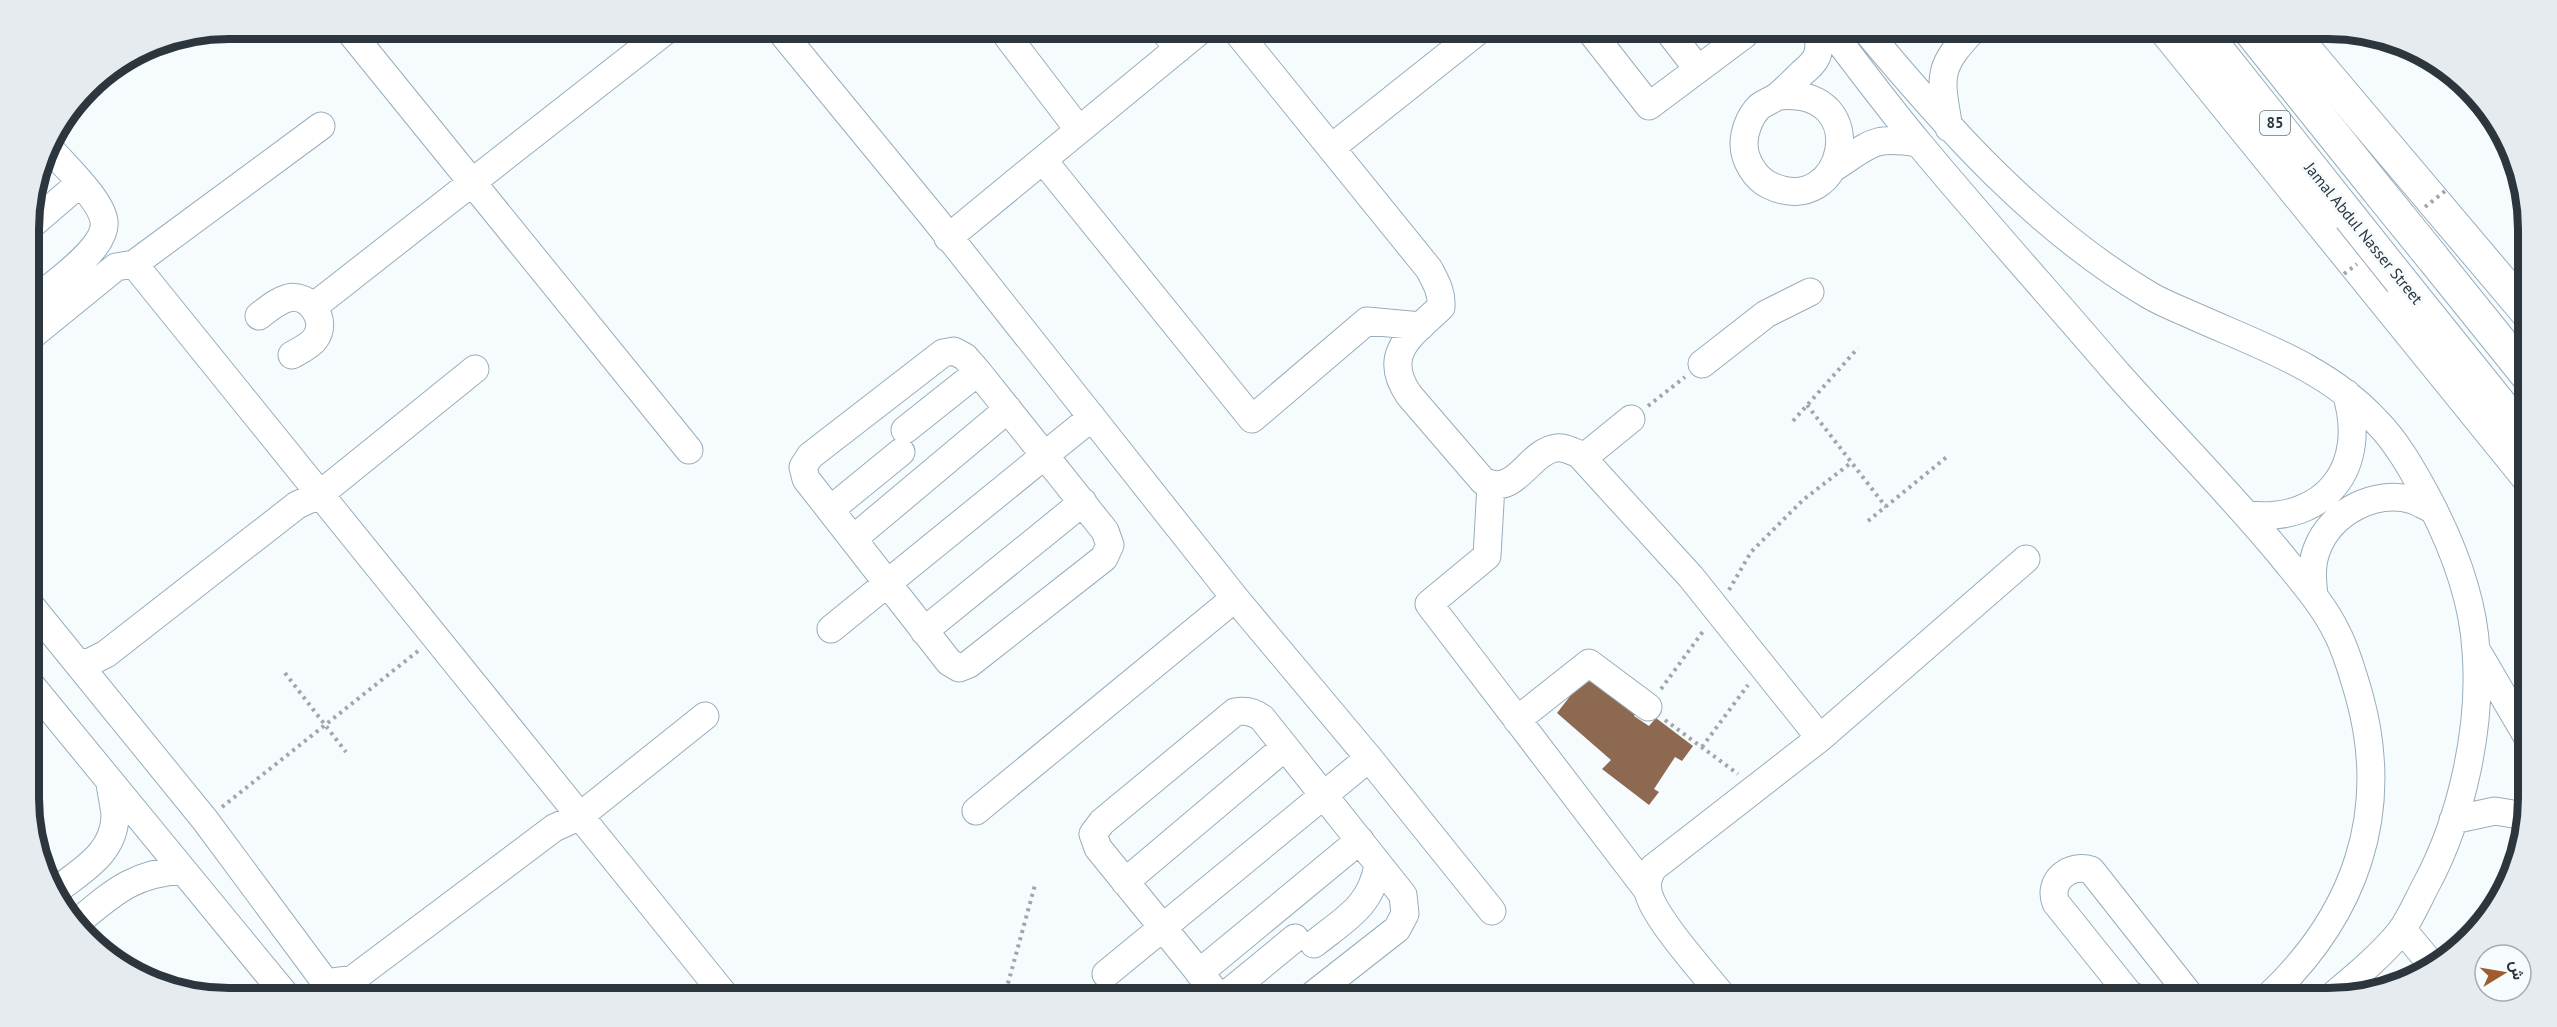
<svg xmlns="http://www.w3.org/2000/svg" width="2557" height="1027" font-family="'PT Sans',Vazirmatn,sans-serif">
	<style>
		.building { fill: #8e6952 }
		.lines { fill: none; stroke-linecap: round; stroke-linejoin: round }
		.minor-casing { stroke: #99adbc; stroke-width: 29 }
		.major-casing { stroke: #99adbc; stroke-width: 35 }
		.highway-casing { stroke: #99adbc; stroke-width: 35 }
		.path { stroke: #a0a6ab; stroke-width: 4; stroke-dasharray: 3 4.5; stroke-linecap: butt }
		.minor { stroke: #fff; stroke-width: 27 }
		.major { stroke: #fff; stroke-width: 33 }
		.highway { stroke: #fff; stroke-width: 33 }
		.highway-bridge-casing { stroke: #99adbc; stroke-width: 35; stroke-linecap: butt }
		.path-bridge { stroke: #a0a6ab; stroke-width: 4; stroke-dasharray: 3 4.5; stroke-linecap: butt }
		.highway-bridge { stroke: #fff; stroke-width: 33 }
		.labels { text-anchor: middle; stroke-width: 6; stroke-linejoin: round; paint-order: stroke }
		.shield { fill: #f6fbfe; stroke: #6a7177; stroke-width: 1.5 }
		.shield-label { font-size: 15px; font-weight: bold; fill: #2e363d }
		.street-label { font-size: 16px; fill: #2e363d; stroke: #f6fbfe }
		.rim { fill: none; stroke: #2e363d; stroke-width: 8 }
	</style>
	<rect width="100%" height="100%" fill="#f6fbfe"/>
	<path class="building" d="M1588 673 1637 710 1634 716 1649 726 1656 718 1693 746 1682 761 1675 757 1654 789 1659 792 1649 805 1602 769 1611 760 1557 713Z"/>
	<g class="lines">
		<defs>
			<path id="minor" d="M347 28 689 450
				M778 28 934 218 1235 598 1369 758 1492 911
				M1005 28 1008 37 1079 130
				M1162 28 1178 49
				M1234 28 1429 269C1436 282 1442 292 1441 307 1413 334 1380 353 1409 395L1483 481C1516 498 1528 452 1556 448 1564 447 1571 451 1579 454L1691 577 1820 738
				M1588 28 1649 106 1744 35 1739 28
				M1666 28 1697 68
				M1829 28C1859 68 1889 108 1921 146 1985 223 2052 297 2117 373 2171 434 2229 492 2281 555 2301 580 2323 604 2337 633 2347 652 2353 675 2359 695 2392 813 2355 916 2267 998
				M1864 28C1947 128 2036 228 2149 295 2164 304 2181 310 2196 317 2261 346 2327 368 2376 421 2396 441 2410 466 2424 491 2450 539 2473 595 2476 651 2482 727 2462 818 2426 885 2418 900 2411 917 2401 931 2381 956 2355 977 2330 998
				M1778 96C1876 86 1845 222 1769 185 1755 178 1744 160 1744 144 1744 131 1750 116 1759 107 1765 102 1773 100 1779 95 1787 88 1795 80 1802 73 1808 68 1814 63 1817 56 1820 48 1819 37 1818 28
				M1949 128C1940 76 1936 68 1975 28
				M1331 148 1482 28
				M1043 160 1252 419 1367 321 1421 326
				M1835 167C1872 143 1873 136 1918 143
				M29 227 79 184
				M948 238 1203 28
				M134 264 727 998
				M29 304C49 287 108 249 104 221 101 200 66 167 52 151L47 150
				M313 307 669 28
				M259 316C268 309 277 301 288 298 309 293 329 320 315 339 310 346 299 351 292 355
				M30 337 116 267 134 264 321 126
				M954 351 965 357 978 372 1105 531 1110 545 1104 558 969 664 959 668 949 662 806 479 803 467 810 456 943 353Z
				M1702 364 1766 314 1810 292
				M905 430 978 372
				M1583 458 1631 419
				M1491 485 1487 556 1429 604 1648 891
				M830 510 901 452
				M2248 515C2326 523 2369 467 2346 393
				M853 539 1008 409
				M2314 595C2312 579 2311 564 2317 549 2331 512 2375 489 2413 500 2420 503 2427 507 2434 510
				M31 606 205 820 337 998
				M831 629 1092 417
				M924 631 1083 502
				M2477 651 2528 738
				M78 663 92 661 106 654 297 505 319 495 475 369
				M31 685 288 998
				M1517 720 1589 663 1648 707
				M976 811 1235 598
				M2453 820 2495 811 2525 816
				M1125 882 1285 747
				M58 889C84 869 115 852 115 815 114 804 111 793 110 782
				M75 924C113 893 131 874 182 870
				M2402 929 2433 966
				M1314 944C1345 919 1372 906 1378 864
				M1199 973 1360 840
				M1106 974 1369 758
				M324 983 353 979 554 828 580 816 705 716
				M1220 998 1098 848 1093 834 1102 822 1235 712C1245 710 1254 712 1262 718L1403 895 1405 914 1397 929 1309 998
				M1222 998 1295 938
				M1724 998C1706 975 1652 916 1648 891 1646 882 1649 876 1653 868L1820 738 2026 559
				M2137 998 2129 994 2056 903C2047 881 2070 863 2091 870L2192 998"/>
			<path id="major" d="M2164 28 2528 477
				M2287 28 2527 312"/>
			<path id="highway" d="M2200 28 2350 217
				M2248 28 2381 194
				M2432 257 2527 375
				M2401 281 2527 438"/>
		</defs>
		<use href="#minor" class="minor-casing"/>
		<use href="#major" class="major-casing"/>
		<use href="#highway" class="highway-casing"/>
		<path class="path" d="M1807 405 1886 507
			M1648 406 1685 377
			M1793 421 1858 348
			M1868 521 1948 456
			M1729 590 1751 552 1803 500 1852 462
			M285 673 346 752
			M1661 689 1704 630
			M1665 720 1738 774
			M1702 747 1748 685
			M222 807 418 651
			M1004 998 1035 885"/>
		<use href="#minor" class="minor"/>
		<use href="#major" class="major"/>
		<use href="#highway" class="highway"/>
		<defs>
			<path id="highway-bridge" d="M2381 194 2432 257
				M2350 217 2401 281"/>
		</defs>
		<use href="#highway-bridge" class="highway-bridge-casing"/>
		<path class="path-bridge" d="M2425 207 2445 191
			M2344 274 2357 264"/>
		<use href="#highway-bridge" class="highway-bridge"/>
	</g>
	<g class="labels">
		<rect class="shield" x="2260" y="111" width="30" height="24" rx="4.5"/>
		<g class="shield-label">
			<text x="2275" y="128">85</text>
		</g>
		<g class="street-label">
			<text transform="translate(2364 233) rotate(51)" y="6">Jamal Abdul Nasser Street</text>
		</g>
	</g>
	<path d="M0 0H2557V1027H0ZM229 39H2328A190 190 0 0 1 2518 229V798A190 190 0 0 1 2328 988H229A190 190 0 0 1 39 798V229A190 190 0 0 1 229 39Z" fill="#e6ebef" fill-rule="evenodd"/>
	<path class="rim" d="M229 39H2328A190 190 0 0 1 2518 229V798A190 190 0 0 1 2328 988H229A190 190 0 0 1 39 798V229A190 190 0 0 1 229 39Z"/>
	<g transform="translate(2503 973) rotate(79)"><circle r="28" fill="#f6fbfe" stroke="#a6acb1" stroke-width="1.5"/>
	<path d="M0-4.5L10 22L0 15L-10 22Z" fill="#a05c2d"/>
	<text y="-9" font-size="16" font-weight="bold" text-anchor="middle" fill="#2e363d">ش</text>
	</g>
</svg>
